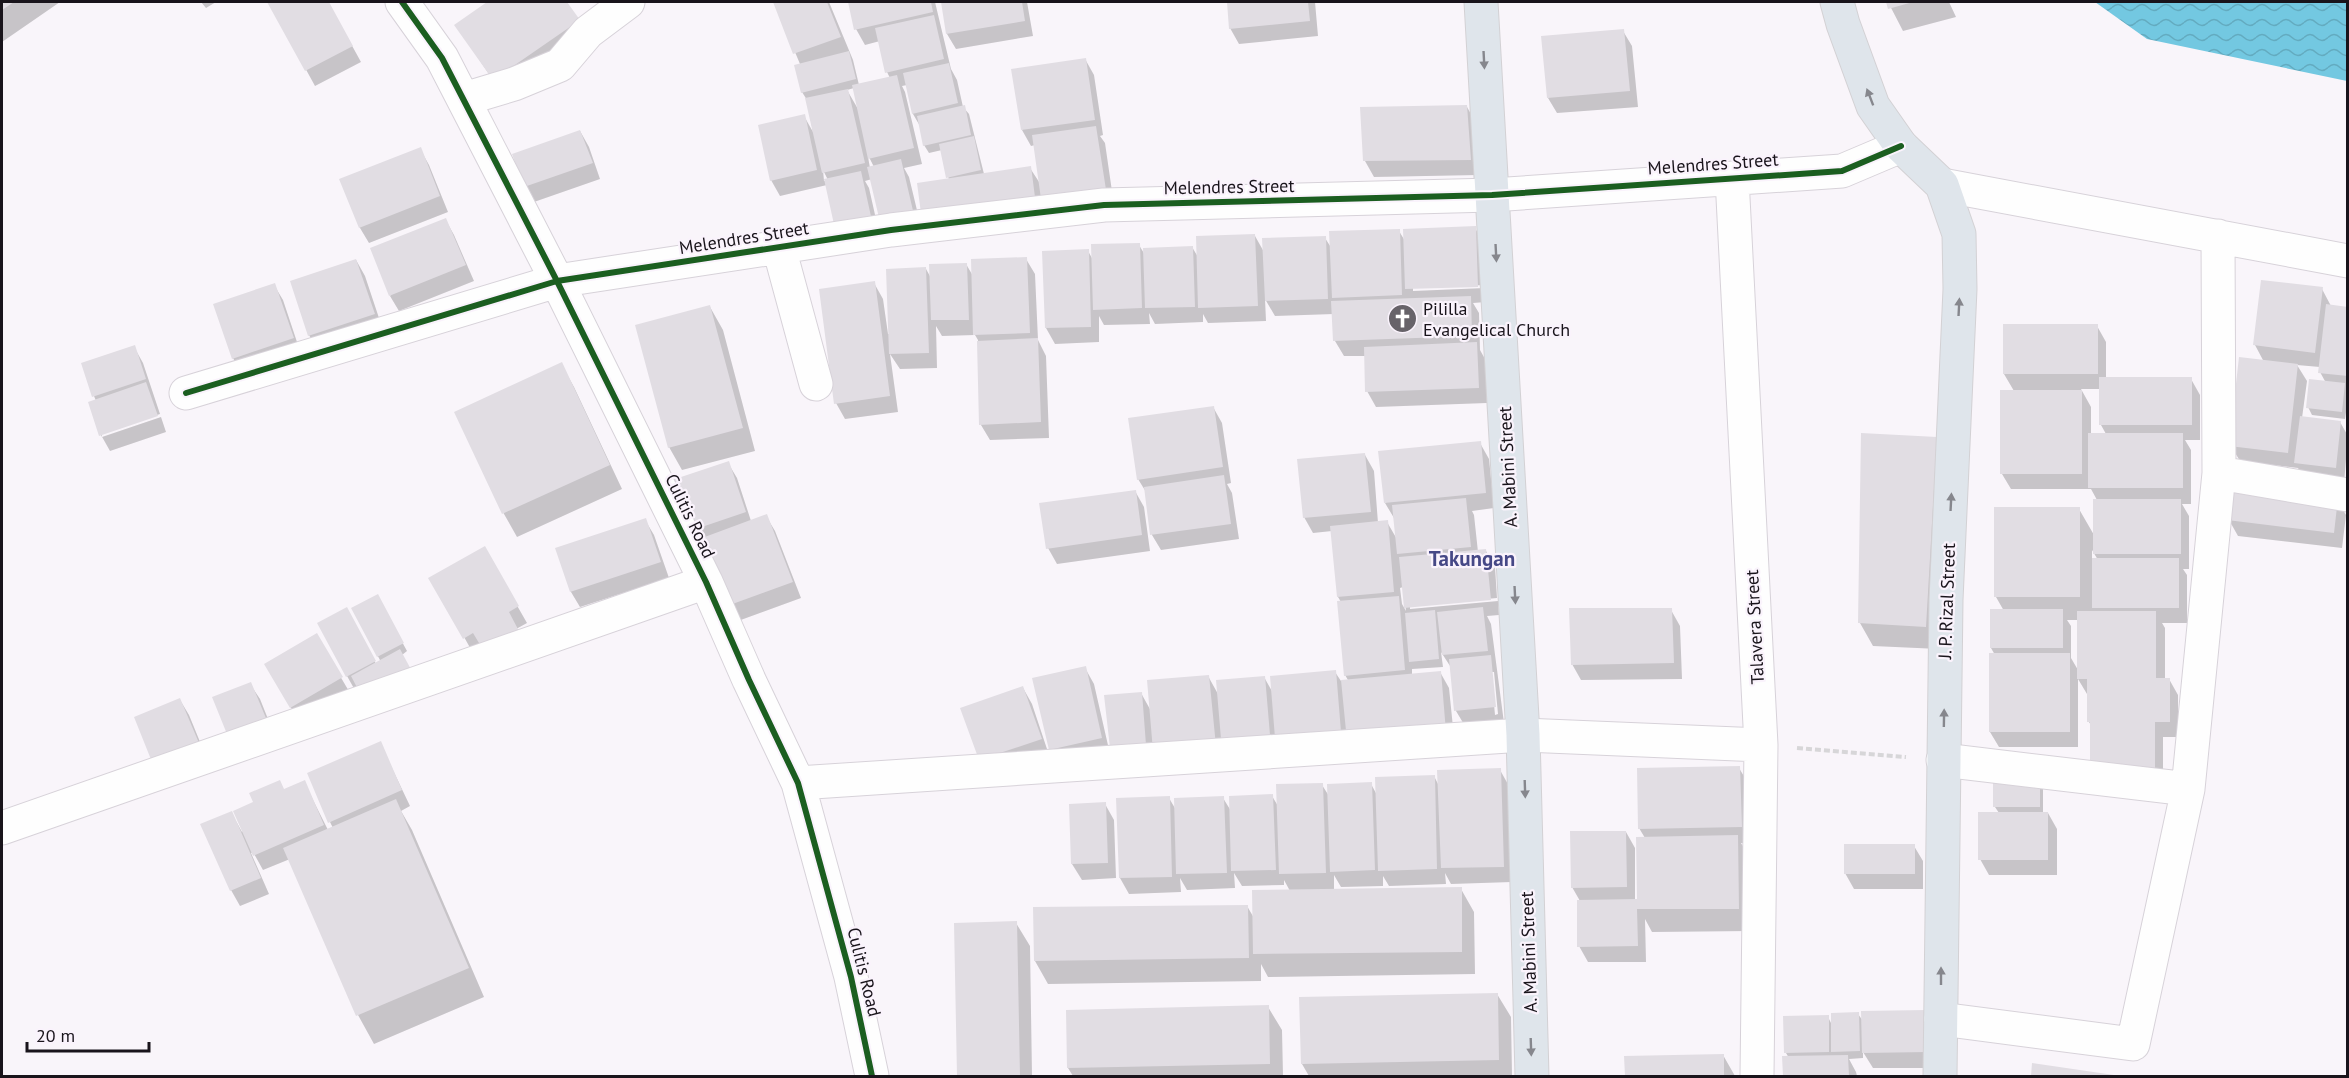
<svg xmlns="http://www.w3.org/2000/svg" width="2349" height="1078" font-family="'PT Sans',sans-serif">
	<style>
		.water { fill: url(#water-waves) }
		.shadow { fill: #0003; fill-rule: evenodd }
		.building { fill: #e1dde3 }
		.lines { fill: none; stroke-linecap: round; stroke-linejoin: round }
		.minor-casing { stroke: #d7d2d9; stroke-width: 35 }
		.major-casing { stroke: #d3d1d4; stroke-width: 35 }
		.path { stroke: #d7d6d8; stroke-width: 4; stroke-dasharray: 6 3; stroke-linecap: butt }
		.minor { stroke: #fefefe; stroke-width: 33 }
		.major { stroke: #dfe5eb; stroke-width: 33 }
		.cycleway-casing { stroke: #faf3fc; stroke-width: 10 }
		.cycleway { stroke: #1b5e20; stroke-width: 6 }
		.oneway { fill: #86878d }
		.labels { text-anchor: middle; stroke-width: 4.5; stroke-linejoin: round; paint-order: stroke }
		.street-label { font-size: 18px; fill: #19141b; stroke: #faf3fc }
		.poi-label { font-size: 18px; fill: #19141b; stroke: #faf3fc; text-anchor: start }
		.quarter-label { font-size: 21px; font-weight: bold; fill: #464886; stroke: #faf3fc }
	</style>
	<defs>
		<pattern id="water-waves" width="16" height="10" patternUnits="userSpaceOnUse" patternTransform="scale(1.5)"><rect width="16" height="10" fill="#73c8e1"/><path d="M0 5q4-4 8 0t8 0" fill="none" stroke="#63abc0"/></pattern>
	</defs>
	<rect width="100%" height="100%" fill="#f9f5fa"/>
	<path class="water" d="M2095 2H2347V81L2147 39Z"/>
	<path class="shadow" d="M2 2H60L2 42Z
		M201 2H216L206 8Z
		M269 2H328L361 62 315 86Z
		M490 2H565L587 36 503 95 456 25Z
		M774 2H829L853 60 859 85 890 78 887 72 880 41 865 45 856 29 849 2H935L951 69 957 80 963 107 969 114 984 174 1030 168 1041 185 1035 145 1031 146 1022 130 1085 59 1094 75 1103 135 1100 136 1105 143 1115 212 1053 221 949 180 942 150 929 153 924 145 920 126 913 114 907 85 902 86 905 92 922 164 904 168 909 177 922 231 872 179 865 181 869 188 880 237 827 185 780 196 771 180 804 116 813 132 807 100 802 92 800 64ZM854 88 858 109 847 90ZM868 157H869L874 167 870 168ZM823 170 828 180 824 181Z
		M942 2H1027L1033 36 956 49 947 34Z
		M1228 2H1315L1318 36 1239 44 1230 28Z
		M1888 2H1949L1956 17 1903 31Z
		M1623 31 1632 46 1638 107 1557 113 1548 98Z
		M1467 107 1476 123 1479 175 1374 177 1365 161Z
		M580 131 589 147 600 179 534 202 525 187Z
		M420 149 429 165 448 212 369 243 360 228 341 180Z
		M445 219 454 235 474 281 399 311 390 296Z
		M1475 228 1484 244 1486 302 1473 303 1479 313 1480 350 1485 359 1487 403 1376 407 1367 391 1366 356H1344L1335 341 1334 314 1275 316 1265 299 1266 321 1208 323 1203 314V322L1155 324 1149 313 1150 324 1104 325 1099 316V342L1055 344 1046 328 1044 252 1088 251 1093 260 1139 245 1145 255 1192 247 1198 257 1255 236 1264 252 1325 238 1332 249 1399 231 1405 241ZM1485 285V288L1413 291V288Z
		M1026 259 1035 274 1038 340 1046 356 1049 438 990 440 981 425 978 340 975 335 942 336 936 326 937 368 900 369 890 354 898 412 845 419 836 403 874 283 883 299 888 334H890L926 269 931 278 966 264 973 276Z
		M356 260 365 276 383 330 318 351 309 335Z
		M274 285 283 300 301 354 242 374 233 358Z
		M2322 289 2331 306 2348 308V399L2345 419 2312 415 2308 407 2326 383 2320 372V367L2297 365 2307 381 2302 418 2340 422 2348 436 2344 483 2304 479 2298 468 2240 461 2231 446 2264 362 2255 345Z
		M710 307 723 330 755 451 682 470 669 447Z
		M2097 326 2106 342V379H2191L2200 395V440H2185L2191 450V504H2182L2189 516V569H2183L2187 575V623H2162L2165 628V679H2169L2178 695V737H2163V784L2092 727 2089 722 2087 694 2078 679V747H1999L1990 732 1995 655 1991 648 2004 611 1996 597 2079 509 2094 535 2097 500 2091 489H2011L2002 474 2014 391 2004 374ZM2081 389H2101V425L2106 434H2091V407ZM2092 550 2098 560H2092ZM2067 620H2078V670L2071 658V626Z
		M134 347 143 363 160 414 102 433V437L161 417 166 432 110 451 101 435 96 401 94 396Z
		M561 364 574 387 622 489 517 537 504 514 456 412Z
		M1213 407 1222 423 1231 483 1227 484 1232 493 1239 539 1161 550 1152 535 1146 492 1138 479Z
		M1936 439 1949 462 1939 649 1873 646 1860 623Z
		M1480 443 1489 459 1494 508 1472 511 1474 515 1478 552 1486 551 1495 567 1497 598 1410 606V609L1498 601 1499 615 1487 616 1491 624 1504 723 1465 726 1456 711 1452 669 1441 652 1443 667 1412 669V675L1440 672 1449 688 1455 747 1224 762 1120 763 1141 693 1151 711 1208 676 1218 694 1264 677 1273 693 1335 672 1341 681 1348 680 1345 675 1341 602 1338 597 1332 531 1313 533 1304 517 1365 455 1374 471 1378 523 1387 522 1398 541 1394 518 1385 503ZM1403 587 1406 611 1402 604 1400 588ZM1491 672H1494L1498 714 1495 715Z
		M728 463 737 478 751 521 766 516 775 531 801 598 738 621 691 530Z
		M1135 491 1144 507 1150 551 1057 564 1048 548Z
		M2337 499 2346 515 2342 548 2238 536 2229 520Z
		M645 520 654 535 669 578 580 607 571 592 557 549Z
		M484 548 527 623 473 653 431 578Z
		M377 596 407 651 356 692 347 676 355 625 376 664 381 662 353 609Z
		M1671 610 1680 626 1682 679 1581 680 1572 664Z
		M316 635 350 693 300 723 266 665Z
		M1085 668 1094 684 1110 754 1059 765 1050 750Z
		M250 684 260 699 276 739 239 754Z
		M1023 688 1032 704 1049 755 989 775Z
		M180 700 189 715 207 759 136 717Z
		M380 743 410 806 401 811 412 830 484 997 374 1044 358 1015 290 859 263 870 253 852 251 853 269 894 240 906 231 890V812L242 832 284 790 304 782 328 830 333 828 330 822Z
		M1739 768 1748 783 1750 843H1741L1751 860V931L1652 932 1645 919 1646 962H1588L1579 946 1580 901 1572 887 1626 832 1635 848V901L1639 906 1645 838 1639 828Z
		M1500 770 1509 786 1512 882 1451 884 1445 873 1446 884 1389 886 1383 876V886L1341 887 1334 875V890L1461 889 1474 912 1475 974 1268 977 1261 964V981L1048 984 1035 961 1247 906 1254 918 1290 891 1284 880V885L1242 886 1234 873 1235 888 1187 890 1180 878 1181 892 1129 894 1120 878 1169 798 1176 810 1223 798 1231 811 1272 796 1278 806 1322 785 1329 796 1371 784 1377 795 1434 776 1439 786Z
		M2043 785V813H2048L2057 829V875H1989L1980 859 1999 813 1995 807Z
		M1105 804 1114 820 1116 878 1082 880 1072 864Z
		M1914 846 1923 861V889H1854L1845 873Z
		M1016 923 1030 946 1032 1076H959L956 924Z
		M1497 994 1511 1017 1512 1076H1309L1302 1064Z
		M1268 1007 1282 1030 1283 1076H1073L1068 1068 1067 1011Z
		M1927 1012 1936 1068H1873L1863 1052V1058L1849 1059 1856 1072 1857 1076H1784V1058H1789L1786 1053 1828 1017 1832 1025 1858 1014 1863 1021Z
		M1723 1055 1735 1076H1626V1057Z
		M2033 1065 2113 1076H2032Z"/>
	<path class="building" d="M2 2H14L2 10Z
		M267 2H329L353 46 305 71Z
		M487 2H567L580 20 493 80 454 25Z
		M773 2H827L841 37 793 54Z
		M848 2H931L933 12 854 30Z
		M941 2H1022L1025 21 946 34Z
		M1227 2H1308L1310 21 1229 29Z
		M1886 2H1913L1888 9Z
		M934 15 944 59 885 73 875 28Z
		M1624 29 1630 91 1547 98 1541 36Z
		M849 51 856 79 801 93 794 65Z
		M1086 58 1095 120 1021 130 1011 69Z
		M949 63 958 103 912 114 903 73Z
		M897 75 914 148 868 159 852 85Z
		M848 89 865 163 822 173 805 98Z
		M965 105 971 135 923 146 917 116Z
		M1467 105 1471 160 1363 161 1360 107Z
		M805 114 817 170 770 181 758 125Z
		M1096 126 1107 196 1042 206 1032 135Z
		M580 130 593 163 524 187 512 154Z
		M974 136 981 170 946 178 939 144Z
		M421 147 440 196 359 228 339 179Z
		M901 159 914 215 880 222 867 167Z
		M1031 166 1036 205 922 221 917 183Z
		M861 171 872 221 835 229 824 179Z
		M446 218 466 265 389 296 370 248Z
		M1476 226 1478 287 1405 289 1403 229Z
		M1400 229 1402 295 1332 298 1329 231Z
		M1255 234 1258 306 1198 308 1196 236Z
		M1326 236 1328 299 1265 301 1262 238Z
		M1140 243 1142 308 1093 310 1091 244Z
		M1193 246 1195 307 1145 308 1143 248Z
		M1089 249 1091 327 1045 328 1042 251Z
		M1027 257 1030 333 973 335 971 259Z
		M356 259 375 314 308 336 290 281Z
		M967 263 969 320H931L929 264Z
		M926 267 929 353 889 354 886 269Z
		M2261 280 2323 287 2315 353 2253 345Z
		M875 281 890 396 834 404 819 289Z
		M275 283 294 338 232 359 213 304Z
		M1471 296 1472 336 1333 341 1331 301Z
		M2326 304 2348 307V376L2318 373Z
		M710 305 743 428 668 448 635 325Z
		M2003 324H2098V374H2003Z
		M1038 338 1041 422 979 425 977 341Z
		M1477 342 1479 388 1365 392 1364 347Z
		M135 345 146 379 92 397 81 363Z
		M2239 357 2298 364 2288 453 2229 446Z
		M562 362 610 465 502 514 454 412Z
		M2099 377H2192V425H2099Z
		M2309 379 2345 383 2342 412 2306 408Z
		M146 382 158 416 99 436 88 402Z
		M2000 390H2082V474H2000Z
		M1214 406 1223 467 1137 480 1128 418Z
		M2300 416 2341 421 2336 468 2294 463Z
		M1861 433 1937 437 1926 627 1858 623Z
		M2088 433H2183V488H2088Z
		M1481 441 1486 493 1384 503 1378 451Z
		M1365 453 1371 512 1303 518 1297 459Z
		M729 461 746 512 690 531 672 480Z
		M1224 475 1231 524 1150 535 1144 487Z
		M2232 486 2338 498 2334 533 2227 520Z
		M1136 490 1142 535 1046 549 1039 503Z
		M1466 498 1471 547 1397 554 1392 505Z
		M2093 499H2181V554H2093Z
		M1994 507H2080V597H1994Z
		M767 514 793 582 727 606 702 538Z
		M646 518 661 562 570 592 555 548Z
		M1388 520 1394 592 1337 597 1330 526Z
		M485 546 519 606 509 612 520 633 485 653 473 633 463 639 428 578Z
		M1486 549 1491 600 1404 608 1399 557Z
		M2092 558H2179V608H2092Z
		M378 594 404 643 377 657 351 608Z
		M1399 596 1405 670 1344 676 1337 601Z
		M347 607 376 661 346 677 317 623Z
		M1483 607 1488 651 1442 655 1437 612Z
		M1569 608H1672L1674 663 1571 665Z
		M1990 609H2063V648H1990Z
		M1435 610 1439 659 1409 662 1405 613Z
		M2077 611H2156V678H2170V722H2155V768H2090V722H2087V679H2077Z
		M317 633 343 677 290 708 264 664Z
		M400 649 414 675 364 701 351 676Z
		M1989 653H2070V732H1989Z
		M1491 655 1496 707 1454 711 1449 659Z
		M1086 666 1102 738 1049 750 1032 678Z
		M1336 670 1341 732 1275 738 1270 676Z
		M1441 671 1446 732 1347 741 1341 680Z
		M1209 675 1216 746 1153 751 1147 680Z
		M1265 676 1270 735 1221 739 1216 680Z
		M251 682 268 723 229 739 212 697Z
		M1023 686 1042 739 979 760 960 708Z
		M1142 692 1146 745 1110 748 1104 695Z
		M180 698 199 743 152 762 134 717Z
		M381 741 402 790 328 823 307 773Z
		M1740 766 1742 827 1638 829 1637 768Z
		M1501 768 1504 867 1441 868 1437 770Z
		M1435 775 1437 869 1378 871 1375 777Z
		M1993 776H2040V807H1993Z
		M280 780 284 789 305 780 324 825 253 856 233 811 253 802 249 793Z
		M1372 782 1375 870 1330 872 1327 784Z
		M1323 783 1326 873 1279 874 1276 784Z
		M1273 794 1276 870 1231 871 1229 796Z
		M1170 796 1172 877 1119 878 1116 798Z
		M1224 796 1227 873 1176 874 1174 798Z
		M396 799 469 968 356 1016 283 848Z
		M1106 802 1108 863 1071 864 1069 804Z
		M232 811 261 878 230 891 200 824Z
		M1978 812H2048V860H1978Z
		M1570 831H1626L1627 887 1571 888Z
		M1738 835 1739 909H1637L1638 946 1577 947V900L1637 899 1636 837Z
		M1844 844H1915V874H1844Z
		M1462 887V952L1253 954 1252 890Z
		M1248 905 1249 958 1034 961 1033 907Z
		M1017 921 1020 1076H957L954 923Z
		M1498 993 1499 1060 1301 1064 1299 997Z
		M1269 1005 1270 1064 1067 1068 1066 1010Z
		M1927 1010 1928 1052 1862 1053 1861 1011Z
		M1859 1012 1860 1051 1831 1052V1013Z
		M1829 1015V1052L1784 1053 1783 1016Z
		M1724 1054V1076H1625L1624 1056Z
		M1848 1055 1849 1076H1783L1782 1056Z
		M2032 1063 2114 1075V1076H2031Z"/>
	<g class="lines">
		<defs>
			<path id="minor" d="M402 2 442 58 557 281 706 582 749 680 798 783 851 977 872 1076
				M464 99 514 84 560 65 588 32 628 2
				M1732 178 1761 745 1757 1076
				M1942 185 2348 261
				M779 248 816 384
				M186 393 557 281 891 230 1104 205 1492 195 1842 171 1901 146
				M2219 473 2348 495
				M1943 760 2188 789
				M798 783 1523 735 1761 745
				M2 828 706 582
				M1941 1019 2133 1044 2188 789 2219 473 2218 236"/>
			<path id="major" d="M1481 2 1523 735 1532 1076
				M1837 2 1843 24 1873 106 1901 146 1942 185 1959 234 1960 289 1946 600 1940 1076"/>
		</defs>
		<use href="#minor" class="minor-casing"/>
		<use href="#major" class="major-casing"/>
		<path class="path" d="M1797 748 1906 757"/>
		<use href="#minor" class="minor"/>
		<use href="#major" class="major"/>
		<defs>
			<path id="cycleway" d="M402 2 442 58 557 281 706 582 749 680 798 783 851 977 872 1076
				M186 393 557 281 891 230 1104 205 1492 195 1842 171 1901 146"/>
		</defs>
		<use href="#cycleway" class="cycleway-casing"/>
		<use href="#cycleway" class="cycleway"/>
	</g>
	<defs><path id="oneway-solid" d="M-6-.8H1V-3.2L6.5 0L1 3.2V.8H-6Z" transform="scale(1.5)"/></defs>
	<g class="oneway">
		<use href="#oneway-solid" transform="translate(1484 60) rotate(87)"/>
		<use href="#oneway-solid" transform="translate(1870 97) rotate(-111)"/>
		<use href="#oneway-solid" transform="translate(1496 253) rotate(87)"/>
		<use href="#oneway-solid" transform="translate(1959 307) rotate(-87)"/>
		<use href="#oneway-solid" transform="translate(1951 502) rotate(-87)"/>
		<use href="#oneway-solid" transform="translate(1515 595) rotate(87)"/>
		<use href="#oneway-solid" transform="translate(1944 718) rotate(-89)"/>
		<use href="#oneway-solid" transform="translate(1525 789) rotate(88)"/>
		<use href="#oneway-solid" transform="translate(1941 976) rotate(-90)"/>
		<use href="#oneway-solid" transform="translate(1531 1047) rotate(88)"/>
	</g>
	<defs>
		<symbol id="church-disc" viewBox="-11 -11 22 22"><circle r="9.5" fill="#676369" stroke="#faf3fc"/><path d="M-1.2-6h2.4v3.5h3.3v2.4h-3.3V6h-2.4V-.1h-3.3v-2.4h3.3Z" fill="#fff"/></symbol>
	</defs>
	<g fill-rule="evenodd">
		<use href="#church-disc" x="1386" y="302" width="33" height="33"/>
	</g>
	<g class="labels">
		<g class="street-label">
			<text transform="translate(1713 164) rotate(-4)" y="6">Melendres Street</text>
			<text transform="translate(1229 187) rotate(-1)" y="6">Melendres Street</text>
			<text transform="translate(744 238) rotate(-9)" y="6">Melendres Street</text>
			<text transform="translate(1508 467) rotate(-93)" y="6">A. Mabini Street</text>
			<text transform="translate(690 516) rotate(64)" y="6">Culitis Road</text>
			<text transform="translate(1947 601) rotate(-88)" y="6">J. P. Rizal Street</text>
			<text transform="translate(1755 627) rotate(-93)" y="6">Talavera Street</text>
			<text transform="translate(1529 952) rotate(-92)" y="6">A. Mabini Street</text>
			<text transform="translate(864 972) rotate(76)" y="6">Culitis Road</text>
		</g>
		<g class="poi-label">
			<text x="1423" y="315">Pililla<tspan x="1423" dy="21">Evangelical Church</tspan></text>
		</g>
		<g class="quarter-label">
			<text x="1472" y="566">Takungan</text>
		</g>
	</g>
	<rect width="2349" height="1078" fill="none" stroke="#19141b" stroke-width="6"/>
	<path d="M27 1042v9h122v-9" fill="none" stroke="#19141b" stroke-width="3"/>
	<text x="36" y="1042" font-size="18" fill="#19141b" stroke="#faf3fc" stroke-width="4.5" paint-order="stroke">20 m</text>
</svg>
